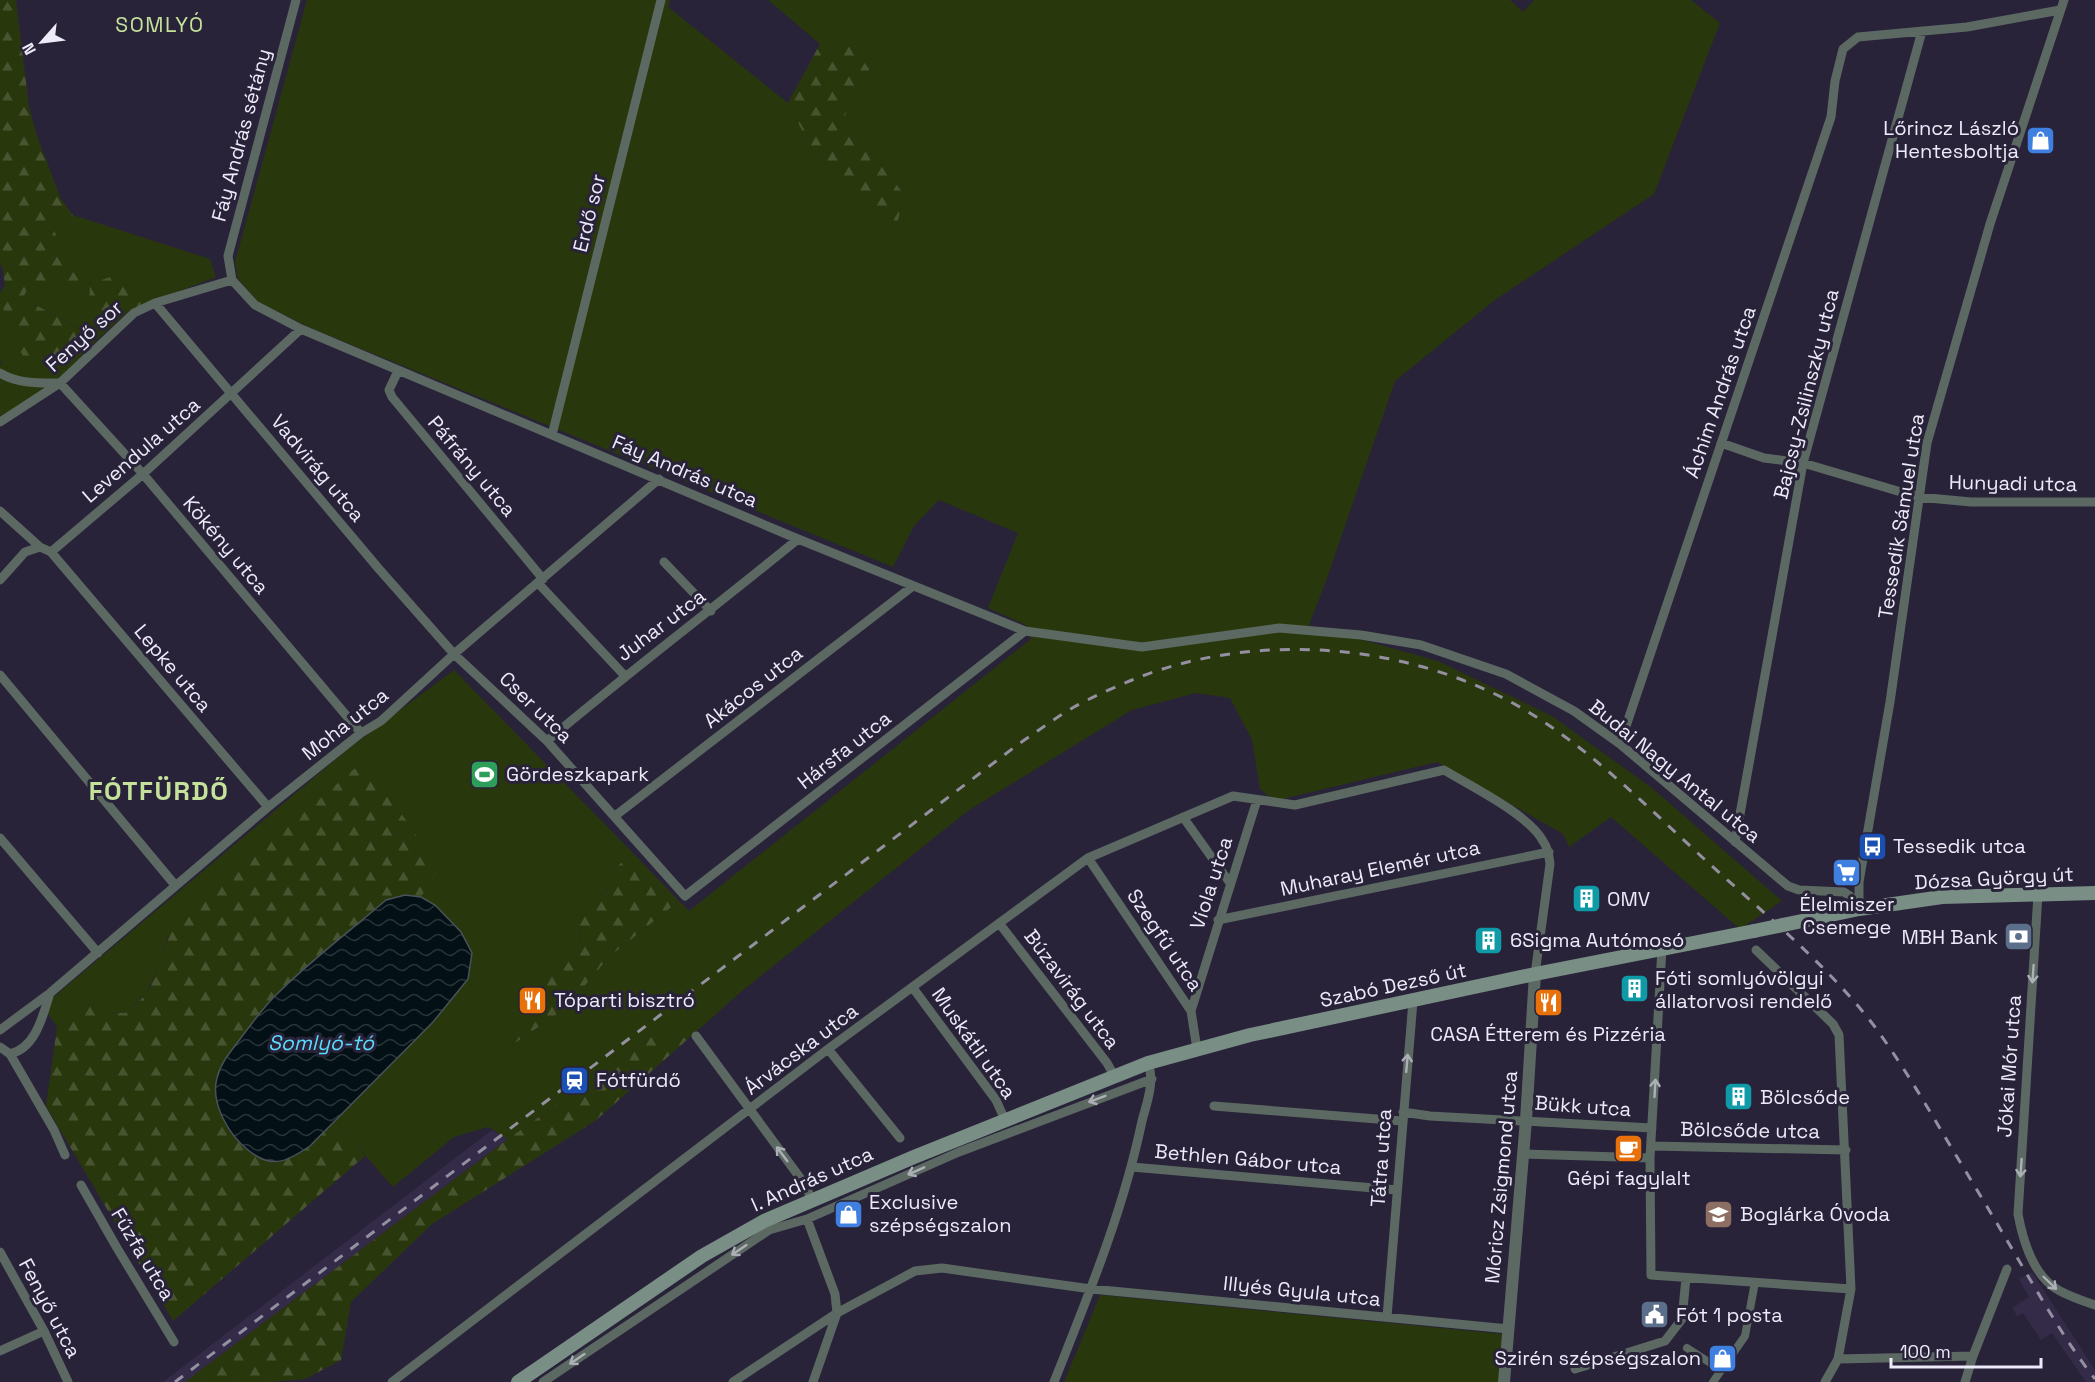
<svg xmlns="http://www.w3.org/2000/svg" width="2095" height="1382" font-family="'Space Grotesk',sans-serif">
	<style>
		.built { fill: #342b48 }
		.green { fill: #29370c }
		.forest { fill: url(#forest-firs) }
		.water { fill: url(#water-waves); stroke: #49525a; stroke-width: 1.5 }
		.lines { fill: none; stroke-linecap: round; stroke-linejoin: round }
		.pedestrian { stroke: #5c6963; stroke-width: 8 }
		.minor { stroke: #5c6963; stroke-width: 9 }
		.tertiary { stroke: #5c6963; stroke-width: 12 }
		.secondary { stroke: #798e85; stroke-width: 14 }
		.rail { stroke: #9490a2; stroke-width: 3; stroke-dasharray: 10 10; stroke-linecap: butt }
		.secondary-bridge { stroke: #798e85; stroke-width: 14 }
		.oneway { stroke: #acb0b6 }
		.labels { text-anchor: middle; stroke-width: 6; stroke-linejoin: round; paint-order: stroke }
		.poi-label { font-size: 20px; fill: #edeaf9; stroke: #292339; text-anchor: start }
		.street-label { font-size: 20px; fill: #edeaf9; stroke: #292339 }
		.neighbourhood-label { font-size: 21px; letter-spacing: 1.5px; fill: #c4e299; stroke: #292339 }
		.water-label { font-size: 21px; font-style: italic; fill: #5bd9fd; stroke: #292339 }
		.district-label { font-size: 26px; font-weight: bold; letter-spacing: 1.5px; fill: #c4e299; stroke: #292339 }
	</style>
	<defs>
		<pattern id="forest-firs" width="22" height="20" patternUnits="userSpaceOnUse" patternTransform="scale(1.5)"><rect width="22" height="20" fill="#29370c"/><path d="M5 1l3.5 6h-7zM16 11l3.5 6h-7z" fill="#485430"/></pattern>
		<pattern id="water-waves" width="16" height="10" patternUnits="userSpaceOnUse" patternTransform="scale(1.5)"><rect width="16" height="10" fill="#031116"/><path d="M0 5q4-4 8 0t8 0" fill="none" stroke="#283439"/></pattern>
	</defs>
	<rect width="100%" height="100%" fill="#292339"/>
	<path class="built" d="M492 1130 508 1139 185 1382H163Z
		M2032 1272 2095 1370V1382H2086L2052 1333 2041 1340 2023 1313 2017 1316 2012 1308 2029 1297 2019 1279Z"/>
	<path class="green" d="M307 0H670L668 7 788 103 813 152 896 228 904 194 869 151 842 126 847 108 867 90 834 44H820L768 0H1510L1523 12 1534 0H1691L1720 23 1654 194 1495 300 1395 381 1326 581 1309 625 1438 661 1552 716 1652 788 1782 901 1740 929 1611 817 1569 847 1563 834 1437 762 1274 801 1260 789 1252 740 1230 698 1196 693 1132 710 969 810 742 991 688 1039 660 1031 508 1139 488 1127 454 1137 393 1187 335 1121 433 1022 468 979 472 953 461 932 435 905 421 897 437 870 168 937 159 967 146 994 125 1013 106 1012 90 999 57 1027 43 1006 348 749 454 670 632 852 616 868 610 884 579 923 580 943 538 977 546 992 540 1002 509 1031 506 1045 515 1043 566 1008 609 957 679 901 689 911 1031 639 1026 625 988 608 1018 533 939 500 914 526 893 567 313 329 259 303 238 279 235 262Z
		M73 215 210 259 216 277 141 306 146 300 136 289 114 277 102 281 106 313 130 310 101 336 46 392 0 425V366L2 362 0 361V301L57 373 93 336 23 298 28 286 47 282 66 285C65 261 60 243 49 221Z
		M1100 1295 1502 1334 1499 1382H1064Z"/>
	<path class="forest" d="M0 0H16L29 107 37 136 61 199 73 215 50 222 60 243 65 262 83 284C64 285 48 282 29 286L23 298 94 337 57 373 43 354 28 369 0 301V293L5 285 2 266 0 265Z
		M820 44H834L854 48 869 69 867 90 847 108 843 126 869 151 904 194 896 229 813 152 788 103Z
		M113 276 136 289 147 299C134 317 107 314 89 307L90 284Z
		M360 764C392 799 415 829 437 871L421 897 405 895 242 1146 254 1155 267 1160 310 1146 335 1121 365 1156 173 1321 46 1106 57 1027 90 999 106 1012 125 1013C132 1007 141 1000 147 993 160 972 163 946 175 925Z
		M632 852 679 901 609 957 566 1008 515 1043 505 1045 509 1031 540 1002 546 992 538 977 580 943 579 923 583 904 601 896 610 884 616 868Z
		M660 1031 688 1039 595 1121 432 1224 351 1302 341 1360 305 1379 271 1382H185L508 1139Z"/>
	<path class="water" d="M405 895 421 897 435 905 461 932 472 953 468 979 433 1022 310 1146C288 1161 272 1170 248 1150 229 1135 210 1103 217 1078 221 1061 233 1049 243 1035 254 1021 265 1005 278 993 311 960 350 931 386 900Z"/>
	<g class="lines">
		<path class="pedestrian" d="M1687 1348 1721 1370
			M1713 1382 1745 1336 1755 1282"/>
		<path class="minor" d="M232 280 255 305 301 329 798 539 1025 631 1142 647 1279 628 1361 635 1421 645 1506 674 1574 711 1620 744 1788 886 1799 890 1844 892 1850 896 1859 909
			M232 280 228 256 296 0
			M155 303 379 569 454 654 547 741 685 896 1025 631
			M398 371 389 390 392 397 543 579
			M0 373C18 384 39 383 60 383L143 474 361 733
			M0 422 60 383 134 313 155 303 232 280
			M552 435 661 0
			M1721 443 1764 458 1803 463 1918 497 1971 502H2095
			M0 511 40 547
			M51 552 268 807
			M664 562 711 611
			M0 580 25 552 40 547 51 552 143 474 301 329
			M538 583 625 676
			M0 675 175 885
			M547 741C629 672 715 607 798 539
			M1620 744 1831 117 1835 81 1843 49 1858 37 1967 27 2060 10
			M615 816 913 586
			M1183 817 1230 883
			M0 838 98 953
			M1735 842 1803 463 1922 31
			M1088 858 1191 1011 1197 1049
			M2038 894 2018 1214C2023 1241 2033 1277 2060 1291 2071 1297 2083 1301 2095 1305
			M1859 907V882L1890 702 1927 443 1990 224 2064 0
			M1218 920 1549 852
			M999 923 1107 1063 1115 1077
			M1662 948 1650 1158 1651 1275 1851 1289
			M1756 950 1833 1024 1839 1035 1851 1289 1838 1359 1825 1382
			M913 988 996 1100 1005 1120
			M1191 1011 1257 800
			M0 1030 50 993 268 807 361 733 381 721 454 654 659 479
			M696 1036 806 1186 811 1199
			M0 1047 10 1054C36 1048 43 1015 50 993
			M828 1049 900 1138
			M10 1054 54 1130 65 1155
			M1214 1106 1402 1121
			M1403 1112 1430 1116 1652 1128
			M1652 1146 1846 1150
			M1522 1154 1650 1158
			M1132 1167 1397 1190
			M81 1185 117 1248 174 1342
			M807 1219 835 1294 837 1313 813 1382
			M0 1252 44 1331 68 1382
			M1387 1317 1413 1001
			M0 1351 44 1331
			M1838 1359 1973 1356
			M1575 1369 1665 1341 1682 1319 1686 1278
			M392 1382 828 1049 1088 858 1233 796 1295 805 1444 770C1472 787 1528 814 1543 841 1548 848 1549 856 1550 864L1535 974
			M543 1382 769 1230 807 1219 959 1152 1152 1079
			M733 1382 837 1313 915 1271 942 1268 1091 1289 1509 1329
			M1054 1382C1088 1296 1123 1212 1142 1121 1147 1102 1155 1082 1148 1063
			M1965 1382 1973 1356 2007 1269"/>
		<path class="tertiary" d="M1504 1382 1526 1120 1535 974"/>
		<path class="secondary" d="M1807 920 1859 909 1942 897 2095 893
			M518 1382 702 1256 764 1221 914 1157 1148 1063 1250 1035 1535 974 1754 931"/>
		<path class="rail" d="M175 1382 1020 743C1038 731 1055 718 1074 707 1092 697 1113 688 1132 680 1262 627 1428 644 1544 722 1601 760 1651 810 1702 857 1761 911 1826 963 1875 1027 1902 1064 1925 1103 1948 1142 1974 1185 2000 1228 2025 1271 2047 1308 2069 1346 2095 1379"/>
		<path class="secondary-bridge" d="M1754 931 1807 920"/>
	</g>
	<defs><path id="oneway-shaft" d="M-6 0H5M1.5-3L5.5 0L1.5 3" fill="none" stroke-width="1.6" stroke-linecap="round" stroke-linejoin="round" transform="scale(1.5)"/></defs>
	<g class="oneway">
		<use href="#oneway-shaft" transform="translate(2033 974) rotate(94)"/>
		<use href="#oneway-shaft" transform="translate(1407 1063) rotate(-85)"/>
		<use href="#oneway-shaft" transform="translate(1655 1088) rotate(-87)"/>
		<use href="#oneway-shaft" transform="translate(1097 1099) rotate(159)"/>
		<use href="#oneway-shaft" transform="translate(782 1154) rotate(-127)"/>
		<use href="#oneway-shaft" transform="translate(2021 1168) rotate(94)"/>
		<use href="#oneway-shaft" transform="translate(916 1171) rotate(156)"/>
		<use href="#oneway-shaft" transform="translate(739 1250) rotate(146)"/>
		<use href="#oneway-shaft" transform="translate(2050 1283) rotate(44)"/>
		<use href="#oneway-shaft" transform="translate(577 1359) rotate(146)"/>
	</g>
	<defs>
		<symbol id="shop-square" viewBox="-11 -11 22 22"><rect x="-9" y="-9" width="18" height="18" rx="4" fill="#3f7fe0" stroke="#292339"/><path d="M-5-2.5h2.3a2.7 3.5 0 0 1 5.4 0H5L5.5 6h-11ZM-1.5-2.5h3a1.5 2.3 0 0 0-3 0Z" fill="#fff"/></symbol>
		<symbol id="stadium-square" viewBox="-11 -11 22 22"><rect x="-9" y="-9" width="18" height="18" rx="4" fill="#2e9e5b" stroke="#292339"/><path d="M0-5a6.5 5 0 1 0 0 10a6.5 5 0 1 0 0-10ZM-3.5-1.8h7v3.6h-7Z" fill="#fff"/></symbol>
		<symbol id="bus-square" viewBox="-11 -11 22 22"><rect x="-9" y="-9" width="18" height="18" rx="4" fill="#1a4fb4" stroke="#292339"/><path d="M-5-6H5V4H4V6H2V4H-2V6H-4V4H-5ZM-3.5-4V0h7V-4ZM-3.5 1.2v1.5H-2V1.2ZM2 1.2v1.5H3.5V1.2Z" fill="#fff"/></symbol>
		<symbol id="supermarket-square" viewBox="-11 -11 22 22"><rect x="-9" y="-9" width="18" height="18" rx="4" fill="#3f7fe0" stroke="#292339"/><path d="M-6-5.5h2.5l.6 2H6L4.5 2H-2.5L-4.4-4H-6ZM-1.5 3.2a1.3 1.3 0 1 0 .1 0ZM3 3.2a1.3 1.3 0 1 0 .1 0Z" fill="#fff"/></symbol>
		<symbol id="building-square" viewBox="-11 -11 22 22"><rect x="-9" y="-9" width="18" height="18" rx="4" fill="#0f9aa8" stroke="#292339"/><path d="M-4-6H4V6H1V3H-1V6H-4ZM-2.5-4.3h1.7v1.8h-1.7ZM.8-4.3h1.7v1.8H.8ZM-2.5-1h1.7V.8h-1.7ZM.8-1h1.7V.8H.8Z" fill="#fff"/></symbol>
		<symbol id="bank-square" viewBox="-11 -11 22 22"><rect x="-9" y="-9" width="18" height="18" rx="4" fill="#5c6f8a" stroke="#292339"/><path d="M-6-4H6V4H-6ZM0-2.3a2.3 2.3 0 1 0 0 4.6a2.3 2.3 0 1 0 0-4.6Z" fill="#fff"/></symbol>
		<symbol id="restaurant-square" viewBox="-11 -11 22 22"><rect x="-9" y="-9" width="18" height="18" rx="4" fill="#e8710a" stroke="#292339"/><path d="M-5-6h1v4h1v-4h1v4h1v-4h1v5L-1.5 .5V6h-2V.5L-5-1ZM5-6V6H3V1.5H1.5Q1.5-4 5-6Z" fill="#fff"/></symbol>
		<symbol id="station-square" viewBox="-11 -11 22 22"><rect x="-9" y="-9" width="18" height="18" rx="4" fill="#1a4fb4" stroke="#292339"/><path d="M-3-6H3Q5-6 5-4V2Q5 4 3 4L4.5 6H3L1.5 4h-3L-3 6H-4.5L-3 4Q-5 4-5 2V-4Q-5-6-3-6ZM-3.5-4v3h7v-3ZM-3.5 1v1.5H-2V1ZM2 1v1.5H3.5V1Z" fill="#fff"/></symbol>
		<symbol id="cafe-square" viewBox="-11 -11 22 22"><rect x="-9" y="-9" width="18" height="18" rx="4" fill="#e8710a" stroke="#292339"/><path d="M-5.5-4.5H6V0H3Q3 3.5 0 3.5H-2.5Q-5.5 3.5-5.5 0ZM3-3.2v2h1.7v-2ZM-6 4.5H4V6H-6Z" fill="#fff"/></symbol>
		<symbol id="school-square" viewBox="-11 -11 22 22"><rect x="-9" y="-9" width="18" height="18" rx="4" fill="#8d6e63" stroke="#292339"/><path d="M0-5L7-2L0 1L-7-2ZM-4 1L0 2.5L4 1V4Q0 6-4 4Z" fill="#fff"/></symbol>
		<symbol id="civic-square" viewBox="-11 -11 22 22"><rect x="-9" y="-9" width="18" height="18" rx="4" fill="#5c6f8a" stroke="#292339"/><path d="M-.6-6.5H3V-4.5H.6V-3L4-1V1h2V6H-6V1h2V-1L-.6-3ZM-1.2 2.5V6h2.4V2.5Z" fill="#fff"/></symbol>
	</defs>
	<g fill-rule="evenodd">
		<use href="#shop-square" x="2024" y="124" width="33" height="33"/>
		<use href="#stadium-square" x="468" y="758" width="33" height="33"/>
		<use href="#bus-square" x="1856" y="830" width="33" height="33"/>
		<use href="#supermarket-square" x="1830" y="856" width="33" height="33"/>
		<use href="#building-square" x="1570" y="882" width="33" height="33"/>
		<use href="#bank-square" x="2002" y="920" width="33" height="33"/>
		<use href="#building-square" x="1472" y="924" width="33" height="33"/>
		<use href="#building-square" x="1618" y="972" width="33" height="33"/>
		<use href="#restaurant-square" x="516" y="984" width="33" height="33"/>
		<use href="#restaurant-square" x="1532" y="986" width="33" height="33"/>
		<use href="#station-square" x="558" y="1064" width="33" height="33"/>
		<use href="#building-square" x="1722" y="1080" width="33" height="33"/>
		<use href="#cafe-square" x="1612" y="1132" width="33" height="33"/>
		<use href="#shop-square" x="832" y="1198" width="33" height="33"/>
		<use href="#school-square" x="1702" y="1198" width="33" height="33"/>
		<use href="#civic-square" x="1638" y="1298" width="33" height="33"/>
		<use href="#shop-square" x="1706" y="1342" width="33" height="33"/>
	</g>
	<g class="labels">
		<g class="poi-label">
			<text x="2019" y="135" text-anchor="end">Lőrincz László<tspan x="2019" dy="23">Hentesboltja</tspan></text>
			<text x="506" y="781">Gördeszkapark</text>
			<text x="1893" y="853">Tessedik utca</text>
			<text x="1607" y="906">OMV</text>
			<text x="1847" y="911" text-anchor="middle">Élelmiszer<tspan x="1847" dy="23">Csemege</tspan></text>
			<text x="1998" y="944" text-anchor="end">MBH Bank</text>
			<text x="1510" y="947">6Sigma Autómosó</text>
			<text x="1655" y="985">Fóti somlyóvölgyi<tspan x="1655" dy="23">állatorvosi rendelő</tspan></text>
			<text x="554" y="1007">Tóparti bisztró</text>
			<text x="1548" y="1041" text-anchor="middle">CASA Étterem és Pizzéria</text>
			<text x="596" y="1087">Fótfürdő</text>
			<text x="1760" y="1104">Bölcsőde</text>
			<text x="1629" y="1185" text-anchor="middle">Gépi fagylalt</text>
			<text x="869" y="1209">Exclusive<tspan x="869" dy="23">szépségszalon</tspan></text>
			<text x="1740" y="1221">Boglárka Óvoda</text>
			<text x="1676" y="1322">Fót 1 posta</text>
			<text x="1701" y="1365" text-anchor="end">Szirén szépségszalon</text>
		</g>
		<g class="street-label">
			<text transform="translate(241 135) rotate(-75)" y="7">Fáy András sétány</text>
			<text transform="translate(589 213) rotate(-76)" y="7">Erdő sor</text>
			<text transform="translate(84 336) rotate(-42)" y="7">Fenyő sor</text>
			<text transform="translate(1720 392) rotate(-71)" y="7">Áchim András utca</text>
			<text transform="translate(1806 394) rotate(-76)" y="7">Bajcsy-Zsilinszky utca</text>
			<text transform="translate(141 450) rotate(-41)" y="7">Levendula utca</text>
			<text transform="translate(472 466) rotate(50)" y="7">Páfrány utca</text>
			<text transform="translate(318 468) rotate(50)" y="7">Vadvirág utca</text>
			<text transform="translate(685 471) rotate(23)" y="7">Fáy András utca</text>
			<text transform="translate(2013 483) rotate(1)" y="7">Hunyadi utca</text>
			<text transform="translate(1901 516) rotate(-81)" y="7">Tessedik Sámuel utca</text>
			<text transform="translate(226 545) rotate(50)" y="7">Kökény utca</text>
			<text transform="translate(661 625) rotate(-37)" y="7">Juhar utca</text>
			<text transform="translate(173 668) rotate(50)" y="7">Lepke utca</text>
			<text transform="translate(753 687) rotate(-38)" y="7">Akácos utca</text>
			<text transform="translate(536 707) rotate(44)" y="7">Cser utca</text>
			<text transform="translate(345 724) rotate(-38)" y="7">Moha utca</text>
			<text transform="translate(844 750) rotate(-38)" y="7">Hársfa utca</text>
			<text transform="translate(1675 771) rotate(39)" y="7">Budai Nagy Antal utca</text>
			<text transform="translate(1380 868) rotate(-12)" y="7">Muharay Elemér utca</text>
			<text transform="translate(1994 878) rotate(-3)" y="7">Dózsa György út</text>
			<text transform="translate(1211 883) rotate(-72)" y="7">Viola utca</text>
			<text transform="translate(1165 940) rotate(56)" y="7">Szegfű utca</text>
			<text transform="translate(1393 985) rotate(-12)" y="7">Szabó Dezső út</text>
			<text transform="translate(1072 989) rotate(53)" y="7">Búzavirág utca</text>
			<text transform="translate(974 1043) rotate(55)" y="7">Muskátli utca</text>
			<text transform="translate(801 1049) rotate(-37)" y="7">Árvácska utca</text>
			<text transform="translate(2009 1066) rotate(-86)" y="7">Jókai Mór utca</text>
			<text transform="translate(1583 1106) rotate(4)" y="7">Bükk utca</text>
			<text transform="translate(1750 1130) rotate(1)" y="7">Bölcsőde utca</text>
			<text transform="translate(1381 1158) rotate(-86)" y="7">Tátra utca</text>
			<text transform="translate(1248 1159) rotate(5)" y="7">Bethlen Gábor utca</text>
			<text transform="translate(1501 1177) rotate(-85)" y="7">Móricz Zsigmond utca</text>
			<text transform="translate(812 1179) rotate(-24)" y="7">I. András utca</text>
			<text transform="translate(143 1254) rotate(59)" y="7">Fűzfa utca</text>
			<text transform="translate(1302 1291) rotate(6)" y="7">Illyés Gyula utca</text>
			<text transform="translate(50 1308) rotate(62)" y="7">Fenyő utca</text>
		</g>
		<g class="neighbourhood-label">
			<text x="160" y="32">SOMLYÓ</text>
		</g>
		<g class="water-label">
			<text x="321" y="1050">Somlyó-tó</text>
		</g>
		<g class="district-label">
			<text x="159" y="800">FÓTFÜRDŐ</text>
		</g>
	</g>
	<g transform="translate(42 42) rotate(242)" stroke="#292339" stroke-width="4.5" paint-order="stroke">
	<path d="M0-4.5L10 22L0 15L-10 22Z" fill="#edeaf9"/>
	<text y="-9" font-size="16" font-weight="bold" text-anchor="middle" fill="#edeaf9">N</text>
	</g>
	<path d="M1891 1358v9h150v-9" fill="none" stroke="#edeaf9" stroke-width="3"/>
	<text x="1900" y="1358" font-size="18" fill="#edeaf9" stroke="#292339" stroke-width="4.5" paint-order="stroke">100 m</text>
</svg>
